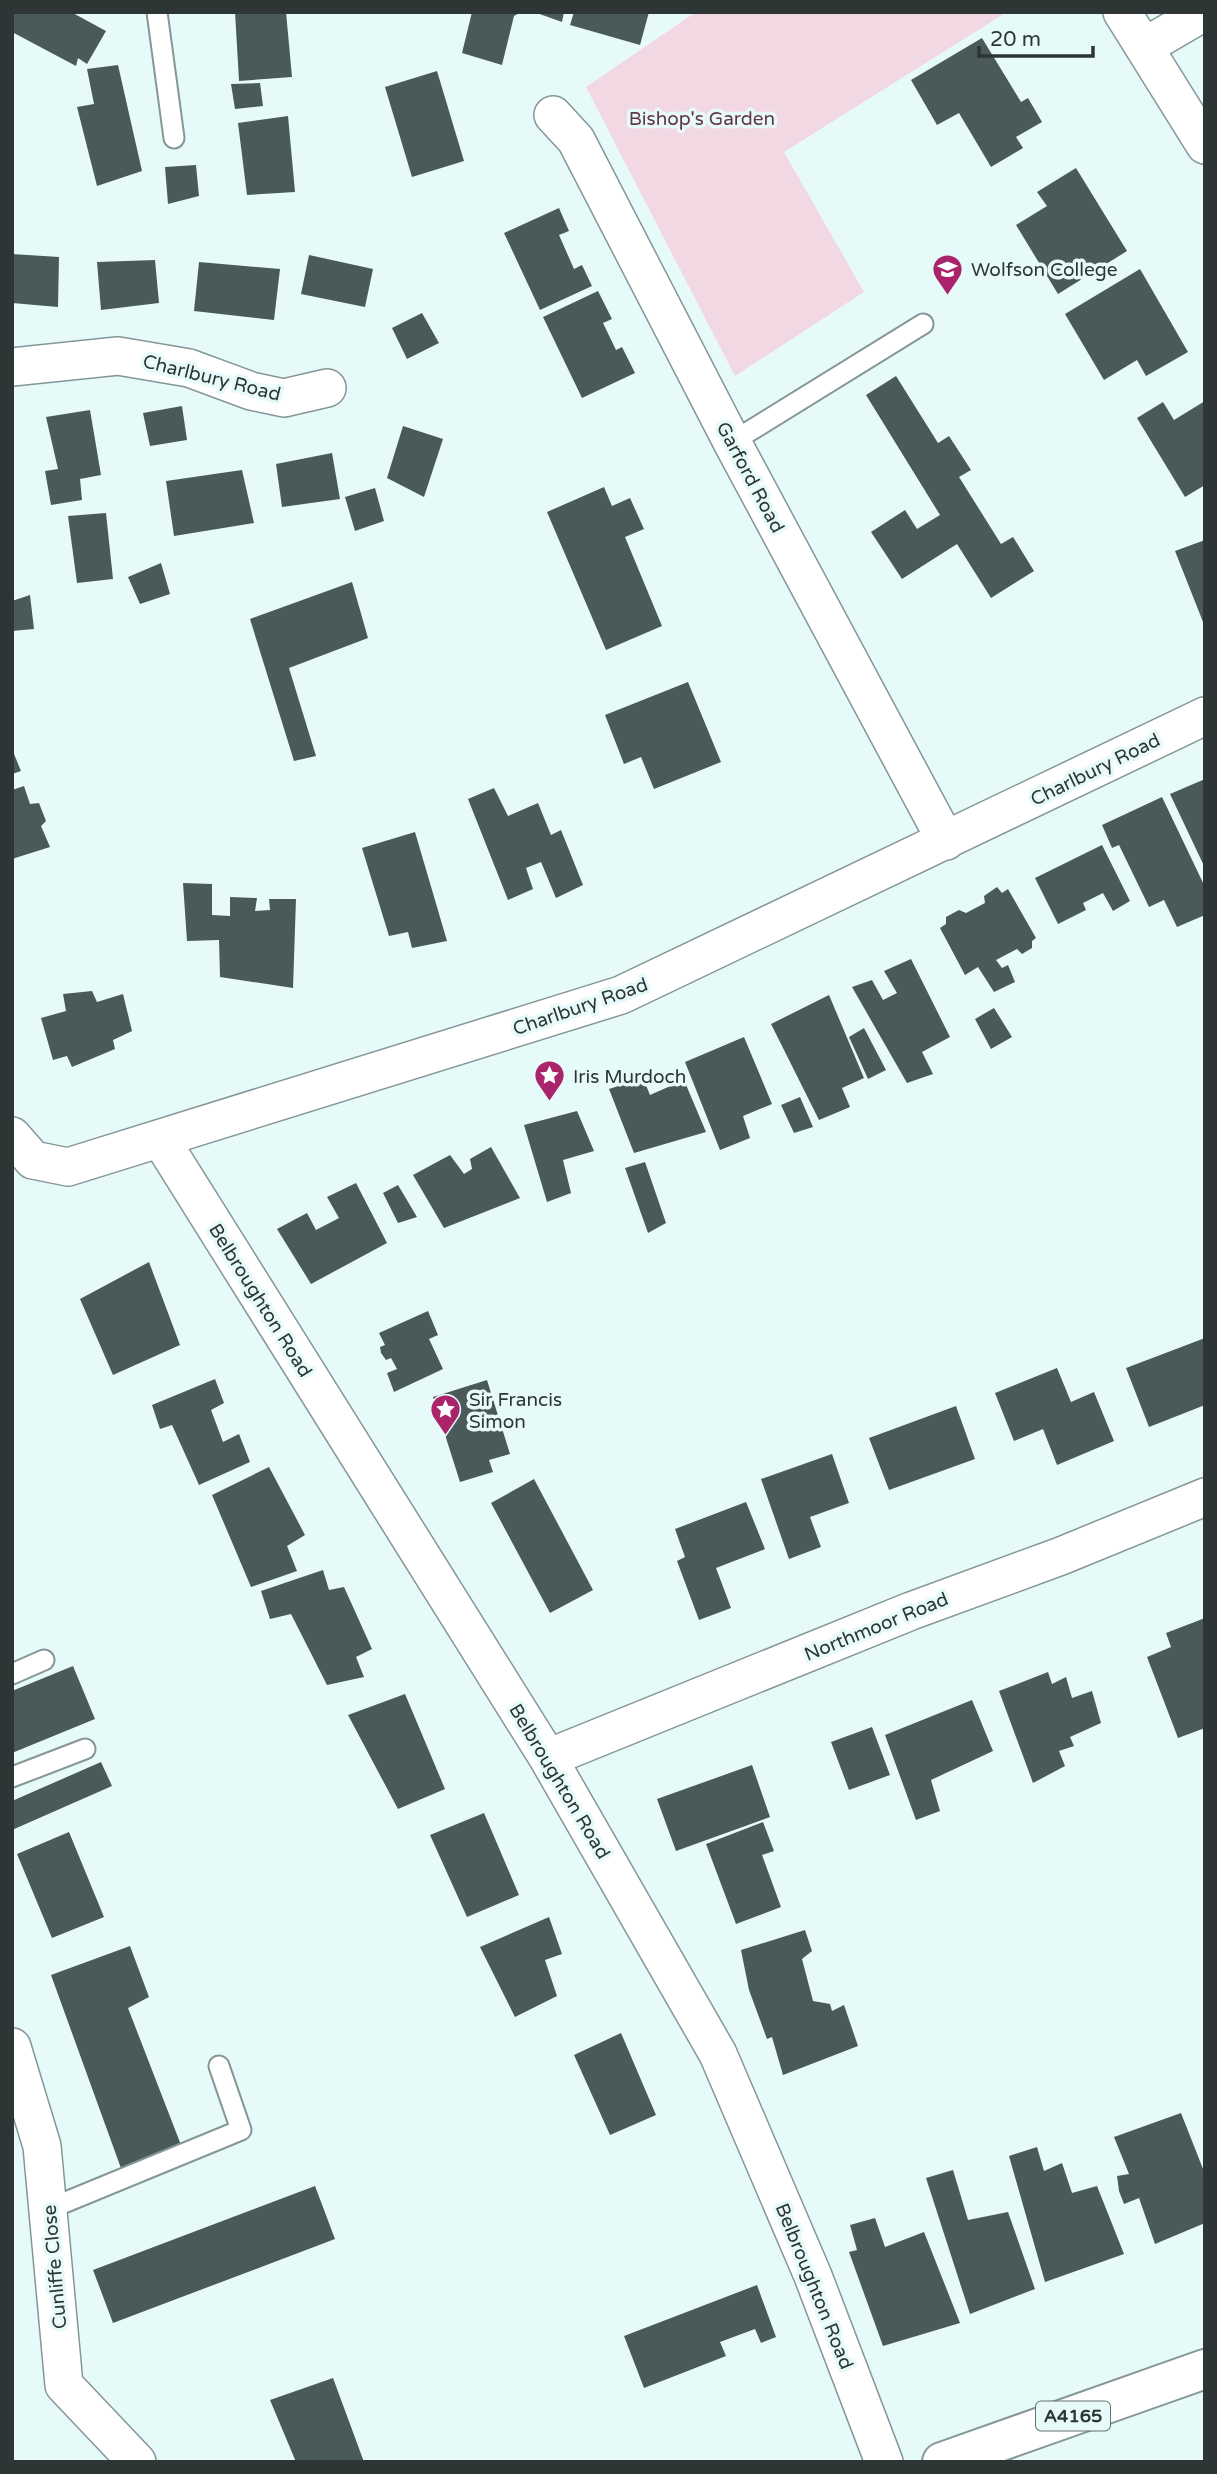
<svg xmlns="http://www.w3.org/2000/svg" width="1217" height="2474" font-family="'Varela Round',sans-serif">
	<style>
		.green { fill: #f2d8e2 }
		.building { fill: #4a5a5a }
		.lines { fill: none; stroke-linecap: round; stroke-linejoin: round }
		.service-casing { stroke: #859697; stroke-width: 23 }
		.minor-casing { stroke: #859697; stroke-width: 40 }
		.primary-casing { stroke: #859697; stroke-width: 42 }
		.service { stroke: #fff; stroke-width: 19 }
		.minor { stroke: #fff; stroke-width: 37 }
		.primary { stroke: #fff; stroke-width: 38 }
		.labels { text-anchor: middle; stroke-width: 7; stroke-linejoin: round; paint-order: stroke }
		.shield { fill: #e7fafa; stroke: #657070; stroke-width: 2 }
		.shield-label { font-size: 18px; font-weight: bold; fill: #2d3535 }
		.park-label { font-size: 19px; fill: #65364b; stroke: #e7fafa }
		.poi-label { font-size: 19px; fill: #2d3535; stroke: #e7fafa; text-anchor: start }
		.street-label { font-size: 19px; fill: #2d3535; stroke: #e7fafa }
	</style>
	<rect width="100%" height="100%" fill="#e7fafa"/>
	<path class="green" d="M696 12H1007L784 152 864 292 735 376 586 87Z"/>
	<path class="building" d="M14 12H71L106 31 87 64 78 58 76 66 12 32Z
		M235 12H286L292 77 239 81Z
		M472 12H521L514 16 502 65 462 53Z
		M534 12H564L562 22Z
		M574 12H649L640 45 570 25Z
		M982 38 1021 102 1028 98 1042 122 1016 137 1023 148 991 167 959 113 937 125 911 80Z
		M118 65 142 171 97 186 77 107 94 104 87 69Z
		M437 71 464 161 412 177 385 87Z
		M260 83 263 106 235 109 231 84Z
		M288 116 295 192 247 195 238 123Z
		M196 165 199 196 168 204 165 167Z
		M1076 168 1127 251 1058 294 1016 225 1047 206 1037 192Z
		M559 208 569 231 559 235 574 269 582 265 592 286 540 310 504 233Z
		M12 254 59 257 58 307 12 303Z
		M309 255 373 269 365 307 301 294Z
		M155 260 159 303 101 310 97 262Z
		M199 262 280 269 274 320 194 311Z
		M1140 269 1188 352 1146 376 1137 360 1104 380 1065 314Z
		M598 291 612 319 603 323 616 350 622 347 635 373 582 398 543 317Z
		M422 313 439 343 407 359 392 328Z
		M896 376 938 443 949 436 971 470 959 477 1001 544 1013 537 1034 571 991 598 957 544 902 579 871 532 905 510 917 529 940 515 866 395Z
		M1205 401V485L1185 497 1137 418 1163 402 1174 420Z
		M182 406 187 440 150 446 143 413Z
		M90 410 101 475 80 479 82 500 51 505 45 471 58 469 46 417Z
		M403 426 443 439 424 497 387 478Z
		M332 453 340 499 282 507 276 464Z
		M242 470 254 523 174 536 166 481Z
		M604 487 612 506 630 498 644 529 625 537 662 626 606 650 547 512Z
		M375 488 384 521 355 531 345 497Z
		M106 513 113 579 77 583 68 516Z
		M1205 540V627L1175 551Z
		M161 563 170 594 140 604 128 577Z
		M352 582 368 638 289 668 316 756 294 761 250 619Z
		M30 595 34 629 12 631V601Z
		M688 682 721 762 654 789 641 757 624 764 605 715Z
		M12 749 21 771 12 774Z
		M1205 779V868L1170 794Z
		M24 786 30 804 39 803 46 821 41 826 50 847 12 859V790Z
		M494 788 508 816 538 803 551 835 561 830 583 885 556 898 541 862 526 868 533 889 508 900 468 799Z
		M1162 797 1205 887V915L1177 927 1164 900 1149 907 1119 845 1112 848 1102 825Z
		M415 832 447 941 412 948 408 932 389 936 362 848Z
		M1102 845 1130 901 1113 911 1103 893 1083 903 1086 910 1058 924 1035 878Z
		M183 883 212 884V915L230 916V897L257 898 255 911 270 910 269 899H296L293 988 220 977 219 940 187 941Z
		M997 887 1002 893 1008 889 1036 938 1032 941V948L1022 954 1017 949 996 960 1002 968 1008 965 1015 982 994 992 978 967 965 975 940 928 946 924V917L959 910 966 913 985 903 984 896Z
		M911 959 950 1037 922 1052 933 1074 907 1083 852 987 872 980 883 1000 897 993 884 971Z
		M92 991 97 1002 123 994 132 1031 113 1040 115 1049 72 1067 67 1056 53 1060 41 1018 66 1011 63 994Z
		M829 995 864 1078 842 1088 850 1107 819 1120 771 1024Z
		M994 1008 1012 1037 991 1049 975 1019Z
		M864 1028 886 1070 868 1079 849 1037Z
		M744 1037 772 1104 743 1116 750 1138 720 1150 685 1062Z
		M643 1078 650 1095 684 1080 706 1132 634 1153 609 1089Z
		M800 1097 813 1127 794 1133 781 1105Z
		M577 1111 594 1151 563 1160 571 1193 547 1202 524 1125Z
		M491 1147 520 1198 444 1228 413 1175 450 1155 464 1174 472 1169 470 1159Z
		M645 1162 666 1223 648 1233 625 1168Z
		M356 1183 387 1243 311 1284 277 1229 307 1213 316 1230 339 1218 327 1197Z
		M398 1185 417 1217 398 1223 383 1193Z
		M149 1262 180 1345 113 1375 80 1299Z
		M428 1311 438 1335 429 1339 443 1369 394 1392 387 1373 397 1369 391 1358 386 1360 381 1353 380 1347 385 1345 379 1333Z
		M1205 1338V1405L1149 1427 1126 1368Z
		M1057 1368 1071 1402 1094 1392 1114 1441 1057 1465 1043 1429 1014 1441 995 1393Z
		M215 1379 224 1403 211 1410 223 1442 239 1434 250 1462 199 1485 172 1425 160 1429 152 1405Z
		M487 1380 510 1454 489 1460 493 1472 460 1482 433 1397Z
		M956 1406 975 1459 889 1490 869 1438Z
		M832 1454 849 1503 810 1517 821 1547 789 1559 761 1479Z
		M269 1467 305 1535 287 1546 297 1571 251 1587 212 1495Z
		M534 1479 593 1590 550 1613 491 1503Z
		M746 1502 765 1549 716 1568 731 1608 699 1620 677 1561 685 1557 675 1529Z
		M323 1570 329 1590 344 1587 372 1649 356 1657 364 1677 327 1685 291 1614 270 1619 261 1591Z
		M1205 1618V1728L1178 1738 1147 1657 1171 1647 1166 1633Z
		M73 1666 95 1719 12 1753V1691Z
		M1048 1672 1052 1684 1066 1677 1072 1698 1092 1691 1101 1723 1070 1737 1074 1746 1059 1751 1065 1766 1033 1783 999 1691Z
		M405 1694 445 1789 398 1809 348 1715Z
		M972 1700 993 1751 931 1780 940 1811 916 1820 885 1735Z
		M872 1727 890 1775 849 1790 831 1742Z
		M101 1762 112 1786 12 1830V1801Z
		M752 1765 770 1817 676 1851 657 1799Z
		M484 1813 519 1895 467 1917 430 1835Z
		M763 1822 774 1851 762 1855 781 1907 736 1924 706 1844Z
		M69 1832 104 1917 52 1938 17 1854Z
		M549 1917 562 1954 545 1960 557 1996 515 2017 480 1947Z
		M805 1930 812 1951 802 1959 813 2001 830 2004 832 2011 844 2005 858 2046 783 2075 772 2037 767 2039 749 1990 741 1950Z
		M130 1946 149 1997 128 2008 181 2145 122 2171 51 1975Z
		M621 2033 656 2115 610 2135 574 2055Z
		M1181 2113 1205 2174V2223L1155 2244 1139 2198 1124 2204 1119 2191 1117 2176 1129 2174 1114 2137Z
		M1037 2147 1044 2171 1062 2163 1072 2193 1097 2186 1124 2254 1045 2282 1009 2156Z
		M953 2170 968 2220 1008 2212 1035 2289 970 2314 926 2178Z
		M315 2186 335 2239 113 2323 93 2270Z
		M875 2218 885 2247 924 2232 960 2323 883 2346 849 2252 857 2250 850 2225Z
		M757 2285 776 2337 761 2343 755 2329 720 2342 726 2356 644 2388 624 2336Z
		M333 2378 364 2462H296L270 2400Z"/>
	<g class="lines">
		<defs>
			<path id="service" d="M157 12 174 138
				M732 442 923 324
				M12 1674 44 1660
				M12 1777 85 1749
				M49 2209 241 2130 219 2066"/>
			<path id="minor" d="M1122 12 1205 145
				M1144 47 1204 12
				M553 115 576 140 732 442 946 841
				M12 367 118 356 189 368 251 391 284 398 327 388
				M12 1136 33 1160 68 1167 621 995 1205 716
				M161 1140 548 1758 718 2054 813 2276 884 2462
				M548 1758 911 1611 1061 1556 1205 1497
				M12 2047 42 2146 64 2385 137 2462"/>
			<path id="primary" d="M942 2462 1205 2369"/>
		</defs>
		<use href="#service" class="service-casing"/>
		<use href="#minor" class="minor-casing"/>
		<use href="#primary" class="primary-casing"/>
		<use href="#service" class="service"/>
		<use href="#minor" class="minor"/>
		<use href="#primary" class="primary"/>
	</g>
	<defs>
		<symbol id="university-pin" viewBox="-11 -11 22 30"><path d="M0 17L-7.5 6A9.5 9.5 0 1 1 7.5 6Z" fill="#aa246c" stroke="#e7fafa"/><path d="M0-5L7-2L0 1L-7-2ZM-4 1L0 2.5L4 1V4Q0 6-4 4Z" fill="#fff"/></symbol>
		<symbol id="sight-pin" viewBox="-11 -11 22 30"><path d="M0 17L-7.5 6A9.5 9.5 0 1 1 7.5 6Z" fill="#aa246c" stroke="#e7fafa"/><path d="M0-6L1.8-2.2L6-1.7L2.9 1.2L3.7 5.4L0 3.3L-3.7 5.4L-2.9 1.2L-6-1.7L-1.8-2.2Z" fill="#fff"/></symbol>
	</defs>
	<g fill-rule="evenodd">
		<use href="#university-pin" x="930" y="252" width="35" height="47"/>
		<use href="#sight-pin" x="532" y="1058" width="35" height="47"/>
		<use href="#sight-pin" x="428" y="1392" width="35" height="47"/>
	</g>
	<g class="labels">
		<rect class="shield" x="1036" y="2401.5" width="74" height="29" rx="5"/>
		<g class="shield-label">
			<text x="1073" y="2422">A4165</text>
		</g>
		<g class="park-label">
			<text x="702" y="125">Bishop's Garden</text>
		</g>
		<g class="poi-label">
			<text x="971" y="276">Wolfson College</text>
			<text x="573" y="1083">Iris Murdoch</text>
			<text x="469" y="1406">Sir Francis<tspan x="469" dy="22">Simon</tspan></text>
		</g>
		<g class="street-label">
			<text transform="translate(212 377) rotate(14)" y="7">Charlbury Road</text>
			<text transform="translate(751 477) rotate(62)" y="7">Garford Road</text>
			<text transform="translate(1095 769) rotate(-26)" y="7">Charlbury Road</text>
			<text transform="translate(580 1006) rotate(-19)" y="7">Charlbury Road</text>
			<text transform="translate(261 1300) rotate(58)" y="7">Belbroughton Road</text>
			<text transform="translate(876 1626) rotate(-22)" y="7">Northmoor Road</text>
			<text transform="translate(560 1781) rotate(59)" y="7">Belbroughton Road</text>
			<text transform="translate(54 2267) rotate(-95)" y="7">Cunliffe Close</text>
			<text transform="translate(815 2286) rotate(68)" y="7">Belbroughton Road</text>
		</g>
	</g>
	<rect width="1217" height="2474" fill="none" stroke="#2d3535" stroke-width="28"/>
	<path d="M979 46v10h114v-10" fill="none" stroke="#2d3535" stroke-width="3.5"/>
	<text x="990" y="46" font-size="21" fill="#2d3535" stroke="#e7fafa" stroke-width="5" paint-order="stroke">20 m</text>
</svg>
